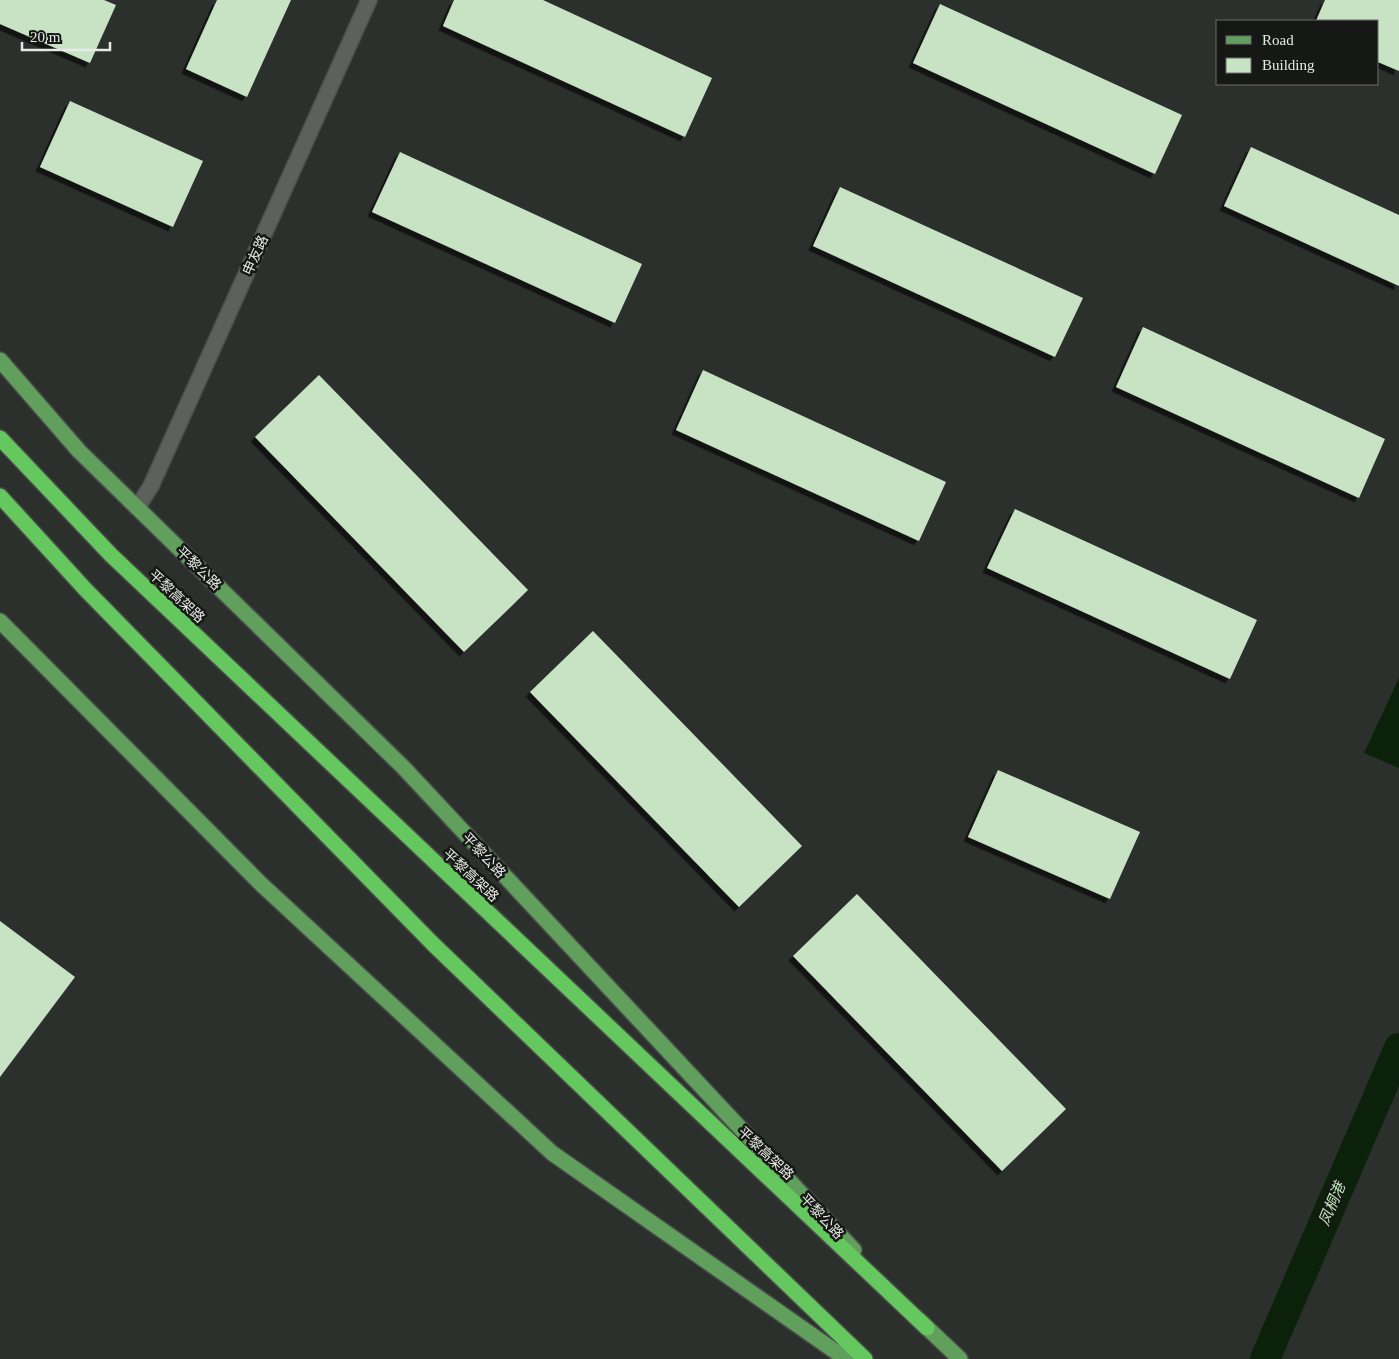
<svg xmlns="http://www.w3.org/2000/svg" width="1399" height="1359" font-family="'Times New Roman','Noto Sans SC',serif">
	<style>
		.water { fill: #0c210a }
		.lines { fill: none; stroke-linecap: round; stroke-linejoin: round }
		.canal { stroke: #0c210a; stroke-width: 30 }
		.building { fill: #c7e3c4; filter: url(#shadow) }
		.minor-casing { stroke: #4b4e4b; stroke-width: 18 }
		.major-casing { stroke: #4b4e4b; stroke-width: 18 }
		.highway-casing { stroke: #4b4e4b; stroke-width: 18 }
		.minor { stroke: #5c615c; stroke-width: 15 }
		.major { stroke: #619f5d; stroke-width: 15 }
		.highway { stroke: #65c85e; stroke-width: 15 }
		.labels { text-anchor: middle; stroke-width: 5; stroke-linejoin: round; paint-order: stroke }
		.street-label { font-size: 14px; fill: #e6e9e6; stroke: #161816 }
		.water-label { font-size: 15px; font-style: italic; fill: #b9e6b4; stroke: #161816 }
	</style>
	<defs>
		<filter id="shadow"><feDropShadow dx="-4.5" dy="4.5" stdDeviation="0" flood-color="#0009"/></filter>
	</defs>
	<rect width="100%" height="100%" fill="#2c302c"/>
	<path class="water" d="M1399 678V768L1364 753Z"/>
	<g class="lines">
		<path class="canal" d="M1265 1359 1399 1048"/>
	</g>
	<path class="building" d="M0 0H104L116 5 90 63 0 24Z
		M217 0H291L247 97 186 69Z
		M454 0H543L712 78 685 137 443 26Z
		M1325 0H1399V71L1378 62V21H1316Z
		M940 4 1182 115 1155 174 913 63Z
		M70 101 203 161 173 227 40 167Z
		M1251 147 1399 215V286L1224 206Z
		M400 152 642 264 615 323 372 212Z
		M840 187 1083 298 1055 357 813 246Z
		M1143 327 1385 439 1359 498 1116 387Z
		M703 370 946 482 919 541 676 430Z
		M319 375 528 590 464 652 255 437Z
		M1015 509 1257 620 1230 679 987 568Z
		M593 631 802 846 739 907 530 692Z
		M998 770 1140 832 1110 899 968 837Z
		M857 894 1066 1109 1002 1171 793 956Z
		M0 921 75 977 0 1077Z"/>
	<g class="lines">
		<defs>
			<path id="minor" d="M137 508 151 486 369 0"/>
			<path id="major" d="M0 360 79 451 403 767 854 1250
				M0 621 261 884 552 1153 846 1359
				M919 1320 960 1359"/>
			<path id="highway" d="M0 438 111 555 927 1328
				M0 496 85 589 434 945 865 1359"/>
		</defs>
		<use href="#minor" class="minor-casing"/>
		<use href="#major" class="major-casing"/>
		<use href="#highway" class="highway-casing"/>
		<use href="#minor" class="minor"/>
		<use href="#major" class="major"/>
		<use href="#highway" class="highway"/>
	</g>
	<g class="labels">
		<g class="street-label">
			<text transform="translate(255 255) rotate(-66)" y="5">申友路</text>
			<text transform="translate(199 568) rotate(44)" y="5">平黎公路</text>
			<text transform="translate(177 596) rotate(43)" y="5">平黎高架路</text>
			<text transform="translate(484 855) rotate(47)" y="5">平黎公路</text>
			<text transform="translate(471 875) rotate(43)" y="5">平黎高架路</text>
			<text transform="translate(766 1153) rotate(43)" y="5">平黎高架路</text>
			<text transform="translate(822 1216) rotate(47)" y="5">平黎公路</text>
		</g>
		<g class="water-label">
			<text transform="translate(1332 1204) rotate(-67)" y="5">凤桐港</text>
		</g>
	</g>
	<rect x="1216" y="20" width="162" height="65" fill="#161816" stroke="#696c69"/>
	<rect x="1226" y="36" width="25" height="8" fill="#619f5d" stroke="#696c69"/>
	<text x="1262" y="45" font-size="15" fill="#e6e9e6">Road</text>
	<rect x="1226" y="58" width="25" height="15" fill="#c7e3c4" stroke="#696c69"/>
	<text x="1262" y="70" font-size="15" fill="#e6e9e6">Building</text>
	<path d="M22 42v8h88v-8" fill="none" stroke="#e6e9e6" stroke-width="2.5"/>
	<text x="30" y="42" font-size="15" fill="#e6e9e6" stroke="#161816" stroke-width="4" paint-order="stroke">20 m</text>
</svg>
